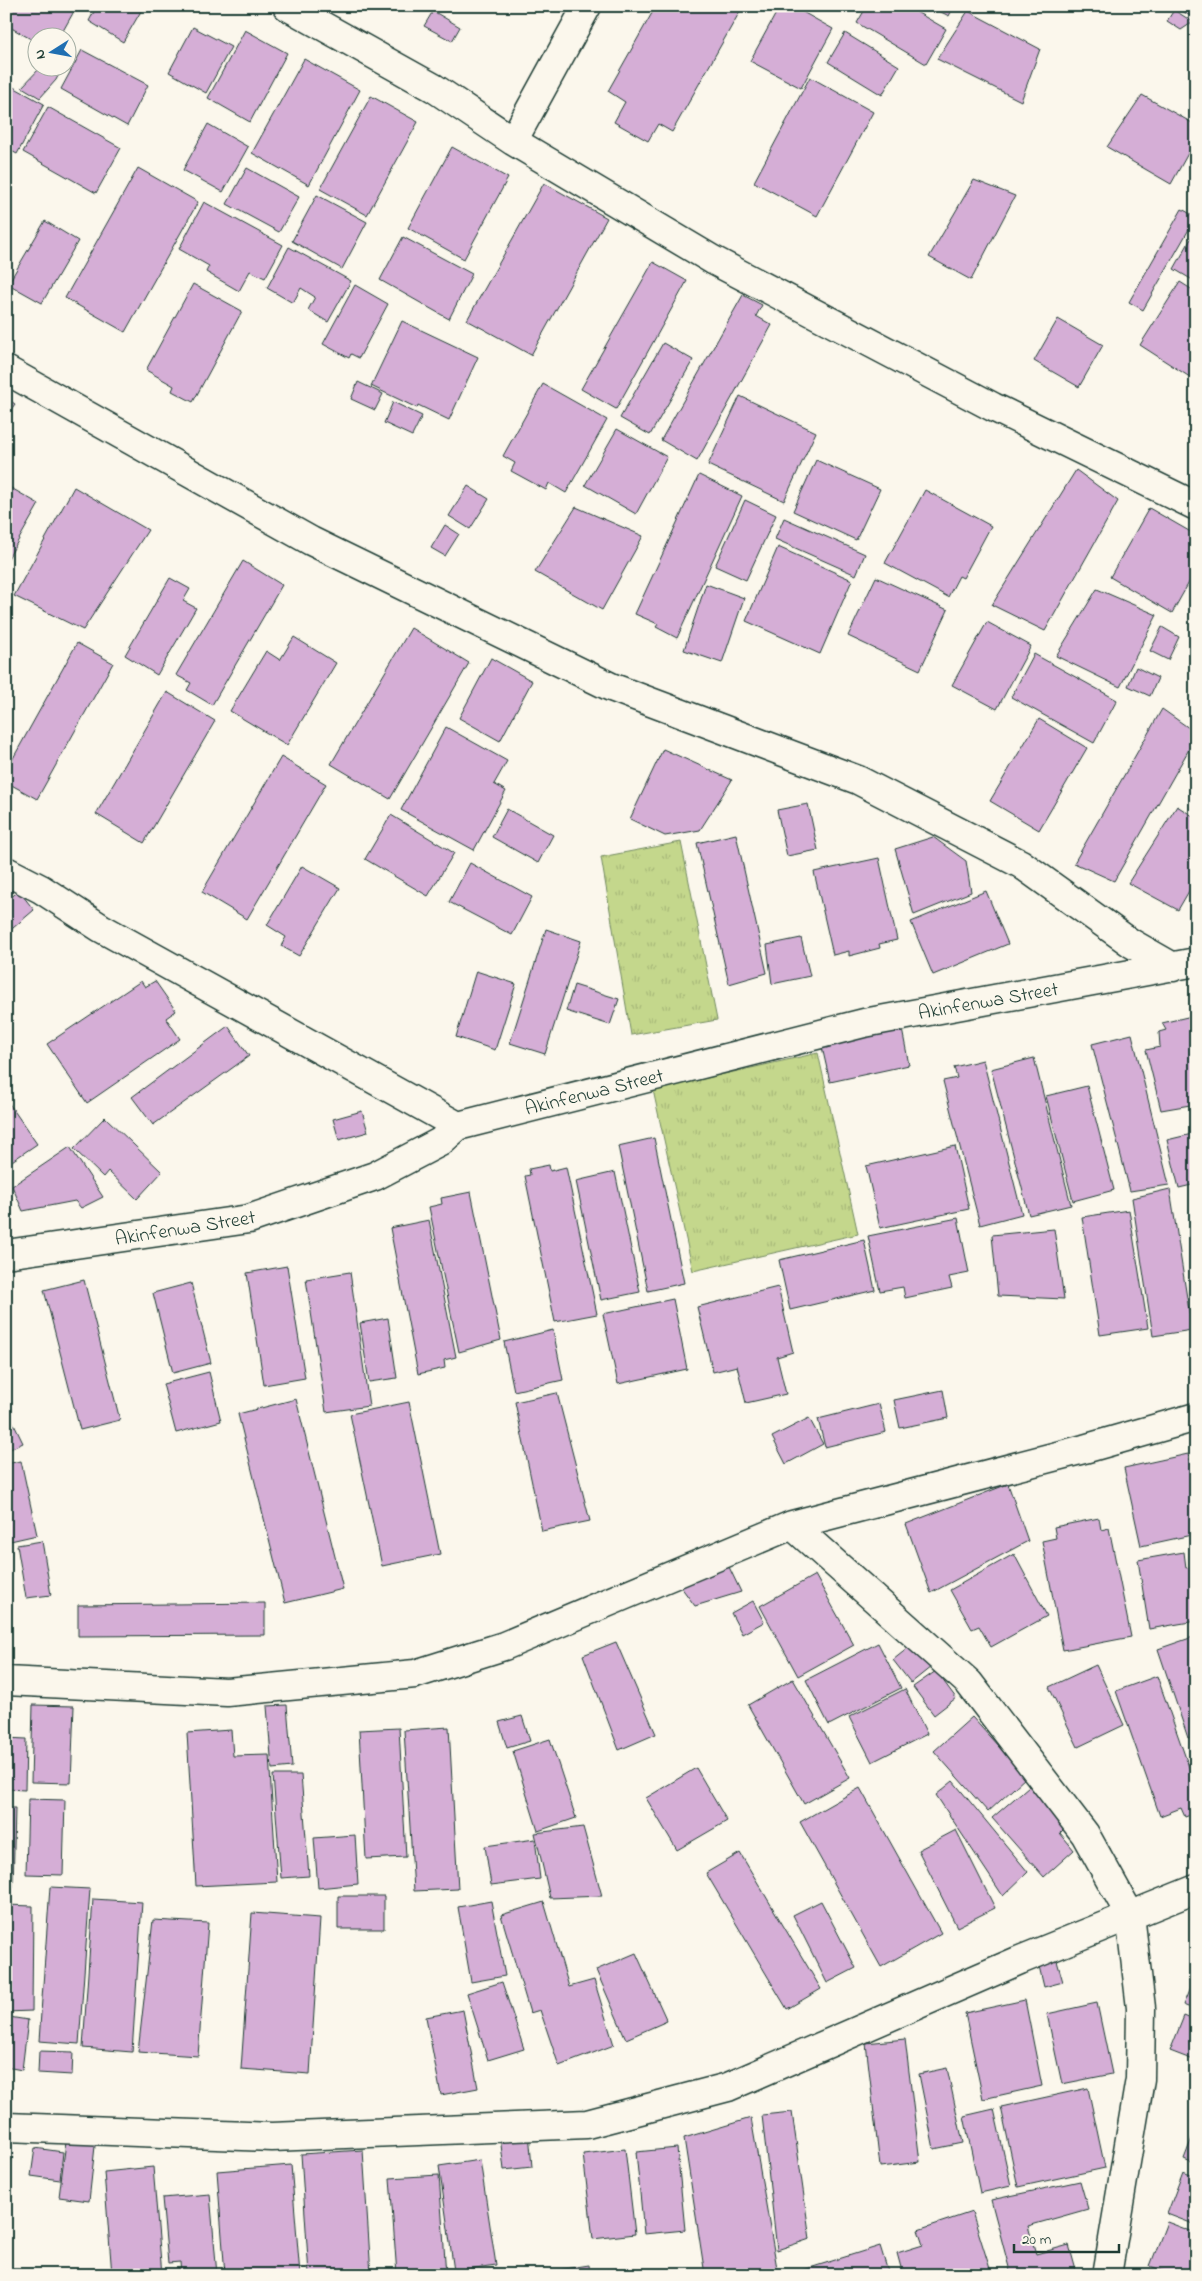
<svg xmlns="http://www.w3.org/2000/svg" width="1202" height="2281" font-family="'Indie Flower',sans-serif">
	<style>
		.grass { fill: url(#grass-tufts); stroke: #728a60 }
		.building { fill: #d5aed6; stroke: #1f3d34 }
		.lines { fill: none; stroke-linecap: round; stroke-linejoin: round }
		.minor-casing { stroke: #1f3d34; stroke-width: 31 }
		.minor { stroke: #fbf7ec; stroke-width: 28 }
		.labels { text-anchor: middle; stroke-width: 4; stroke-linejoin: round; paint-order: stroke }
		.street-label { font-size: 20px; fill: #1f3d34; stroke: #fbf7ec }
	</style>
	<defs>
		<pattern id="grass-tufts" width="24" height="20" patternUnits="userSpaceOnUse" patternTransform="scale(1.25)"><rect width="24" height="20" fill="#c4d78c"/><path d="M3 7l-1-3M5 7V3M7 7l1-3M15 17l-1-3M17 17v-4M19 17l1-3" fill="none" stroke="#a8b979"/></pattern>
	</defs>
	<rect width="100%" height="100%" fill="#fbf7ec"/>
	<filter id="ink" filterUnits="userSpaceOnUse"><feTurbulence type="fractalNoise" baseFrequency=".02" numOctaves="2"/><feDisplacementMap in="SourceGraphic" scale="10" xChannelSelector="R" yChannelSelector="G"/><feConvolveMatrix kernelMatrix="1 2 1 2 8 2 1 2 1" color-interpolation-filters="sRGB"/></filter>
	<g filter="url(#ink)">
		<path class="grass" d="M681 842 717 1020 631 1035 601 857Z
			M818 1053 858 1234 693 1271 653 1090Z"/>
		<path class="building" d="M6 6H77L59 38H38V43L6 25Z
			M97 6H144L123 42 89 21Z
			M656 6H743L672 132 658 124 648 141 614 122 625 102 608 91Z
			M780 6H792L833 29 801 88 750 61Z
			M867 6H906L946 29 926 64 857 23Z
			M929 6H954L949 16Z
			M1173 6H1196V19Z
			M1174 10 1193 22 1181 30 1167 21Z
			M433 11 460 27 452 41 424 26Z
			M968 11 1040 49 1021 101 937 59Z
			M193 27 231 47 206 93 169 72Z
			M245 30 287 53 250 122 208 98Z
			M845 33 899 66 882 95 828 62Z
			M82 50 148 85 127 126 61 89Z
			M304 59 360 90 309 185 252 153Z
			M40 68H62L56 80 40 98 22 87Z
			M810 77 873 112 817 216 754 182Z
			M6 83 44 104 17 154 6 148Z
			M1142 95 1196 125V139L1171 184 1107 147Z
			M371 96 418 122 367 215 320 189Z
			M48 107 121 148 96 193 23 152Z
			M208 124 248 147 223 192 183 170Z
			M452 147 508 178 464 259 408 228Z
			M138 168 198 202 125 332 65 298Z
			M247 168 299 197 279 232 227 204Z
			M974 180 1015 196 971 280 929 257Z
			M544 183 607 218 531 355 467 320Z
			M317 195 367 222 342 269 292 241Z
			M204 202 283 245 265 278 250 271 239 291 206 272 209 266 179 249Z
			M1182 209 1196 217 1143 310 1129 302Z
			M45 221 78 241 42 303 8 284Z
			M1196 230V282L1174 269Z
			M403 237 472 274 449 319 380 280Z
			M289 247 351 281 328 322 308 310 315 297 301 288 293 303 267 288Z
			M653 262 687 281 616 409 581 389Z
			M1180 282 1196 292V381L1140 345Z
			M193 284 242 311 193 402 172 391 174 386 146 370Z
			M355 285 388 304 359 358 351 354 349 358 323 344Z
			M743 295 762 305 756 316 772 325 697 461 661 440Z
			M1058 319 1103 345 1079 387 1034 361Z
			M402 321 478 357 449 420 418 405 417 408 371 386Z
			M663 343 693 360 650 435 620 418Z
			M358 382 383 394 375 410 351 399Z
			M543 384 607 420 566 493 549 483 546 490 511 471 515 463 503 456Z
			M740 396 816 432 784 501 708 465Z
			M6 398 15 404 6 416Z
			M393 402 422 416 412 436 384 423Z
			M617 429 667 457 636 514 585 485Z
			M816 460 880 489 856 540 793 511Z
			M1076 470 1118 501 1045 631 992 605Z
			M699 475 742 496 677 638 656 627 658 624 635 614Z
			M6 485 39 504 6 562Z
			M468 486 489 499 470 529 449 516Z
			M74 487 148 530 83 630 14 596Z
			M925 490 991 526 963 578 959 576 948 597 885 563Z
			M745 500 776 515 746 580 715 566Z
			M576 507 643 536 602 610 535 572Z
			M1149 508 1196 535V570L1172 613 1110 577Z
			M784 518 865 554 856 575 775 539Z
			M445 525 459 534 445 556 431 548Z
			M778 547 852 580 820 654 746 621Z
			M243 561 282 585 212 705 187 690 191 683 176 675Z
			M876 577 948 610 920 670 848 636Z
			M170 578 190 589 183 601 196 608 157 675 125 655Z
			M706 584 744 598 722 663 684 650Z
			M1097 589 1157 615 1120 687 1056 656Z
			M987 622 1031 646 997 709 952 685Z
			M1162 627 1179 637 1168 660 1150 651Z
			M411 628 469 663 390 799 331 764Z
			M294 637 336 663 287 745 230 711 266 651 280 660Z
			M77 643 113 663 37 799 6 782V771Z
			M1034 654 1117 700 1094 743 1011 697Z
			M491 658 532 681 500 741 459 718Z
			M1136 667 1158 678 1150 696 1128 686Z
			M167 692 215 721 144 843 96 814Z
			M1162 709 1196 733V737L1114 881 1074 863Z
			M1039 719 1087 748 1039 830 990 801Z
			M446 727 507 761 494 784 506 791 474 850 401 810Z
			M663 749 732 780 700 830 665 836 630 819Z
			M281 757 326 784 247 919 202 892Z
			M808 804 818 850 787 856 777 810Z
			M1177 806 1196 818V879L1178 910 1128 883Z
			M507 809 553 835 538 863 492 837Z
			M391 815 454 853 428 896 365 859Z
			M736 834 767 973 729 984 697 843Z
			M933 837 966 861 971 892 914 915 895 849Z
			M879 858 897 940 879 944 880 948 849 956V951L833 955 814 872Z
			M470 863 532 897 512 935 449 902Z
			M302 866 340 888 299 956 281 946 286 937 267 925Z
			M19 891 34 910 6 934V894L10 898Z
			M986 891 1008 944 933 975 911 922Z
			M546 929 581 941 545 1054 510 1043Z
			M801 938 810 976 772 984 767 945Z
			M476 971 516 984 495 1050 456 1037Z
			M141 981 145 987 155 981 176 1011 166 1018 180 1039 87 1103 47 1044Z
			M574 985 619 999 610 1025 566 1011Z
			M1196 1015V1104L1161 1110 1146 1050 1160 1047 1159 1032 1166 1030 1162 1023Z
			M228 1026 249 1056 153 1125 132 1097Z
			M902 1029 909 1065 830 1082 822 1047Z
			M1132 1034 1169 1185 1130 1191 1092 1044Z
			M1034 1058 1071 1205 1029 1215 991 1069Z
			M983 1060 1022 1214 980 1225 943 1081 957 1078 954 1067Z
			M1087 1086 1114 1190 1073 1201 1046 1096Z
			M6 1099 37 1144 6 1165Z
			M362 1111 368 1132 339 1140 333 1119Z
			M105 1117 162 1172 137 1199 108 1171 103 1177 74 1149Z
			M1196 1133V1184L1179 1188 1167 1140Z
			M654 1138 684 1283 648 1291 618 1146Z
			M955 1146 969 1209 880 1228 866 1166Z
			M70 1147 103 1197 81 1208 75 1201 23 1211 12 1186Z
			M549 1165 550 1171 566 1167 597 1314 555 1322 525 1176 530 1175 529 1169Z
			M615 1172 640 1292 601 1300 576 1181Z
			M1170 1189 1192 1330 1153 1336 1132 1198Z
			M471 1192 501 1340 459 1352 429 1207 442 1204 441 1198Z
			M1129 1210 1148 1328 1100 1335 1082 1217Z
			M958 1218 969 1273 949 1277 952 1288 905 1298 903 1287 880 1291 868 1236Z
			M429 1220 456 1357 444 1360 445 1368 418 1374 390 1228Z
			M1054 1229 1064 1299 998 1296 992 1235Z
			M864 1240 875 1290 790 1310 779 1260Z
			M287 1266 305 1378 264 1385 247 1273Z
			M350 1272 369 1406 326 1412 306 1279Z
			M84 1280 120 1420 80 1430 44 1290Z
			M191 1283 211 1363 173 1373 153 1293Z
			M778 1287 793 1352 777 1357 786 1394 746 1403 737 1366 713 1372 697 1307Z
			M673 1299 687 1369 618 1384 603 1314Z
			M388 1318 397 1378 369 1382 360 1323Z
			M553 1330 563 1380 514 1391 504 1342Z
			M209 1372 221 1421 176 1433 163 1384Z
			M943 1390 948 1418 900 1428 894 1400Z
			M557 1393 590 1521 542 1531 515 1402Z
			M296 1399 343 1589 285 1603 238 1414Z
			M409 1402 440 1554 382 1566 350 1414Z
			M879 1404 886 1432 825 1447 818 1419Z
			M6 1408 23 1443 6 1451Z
			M809 1418 823 1444 786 1464 772 1437Z
			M1188 1454 1196 1492V1534L1141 1546 1124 1468Z
			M21 1461 37 1535 6 1542V1464Z
			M1008 1484 1028 1541 931 1593 906 1524Z
			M1099 1518 1101 1530 1109 1528 1131 1637 1063 1650 1042 1541 1056 1538 1054 1527Z
			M42 1541 51 1595 26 1598 17 1545Z
			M1184 1552 1186 1568 1196 1566V1621L1149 1629 1138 1560Z
			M1014 1554 1047 1616 991 1647 979 1626 972 1629 950 1590Z
			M729 1567 741 1592 695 1606 678 1583Z
			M815 1575 854 1645 798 1676 760 1606Z
			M753 1601 764 1622 742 1634 731 1613Z
			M265 1603V1635L78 1636V1605Z
			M1196 1636V1736L1188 1738 1158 1649Z
			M616 1642 656 1734 619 1750 583 1655Z
			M878 1643 901 1688 829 1725 806 1680Z
			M913 1644 931 1667 911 1683 893 1660Z
			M1096 1665 1124 1725 1078 1747 1049 1687Z
			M936 1671 956 1698 934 1715 913 1687Z
			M1157 1676 1196 1787V1813L1185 1817 1181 1808 1160 1816 1116 1691Z
			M793 1679 850 1778 804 1804 748 1705Z
			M905 1689 927 1734 872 1762 849 1717Z
			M33 1705 74 1706 71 1783 31 1782Z
			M287 1705 292 1767 272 1769 267 1706Z
			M522 1716 530 1741 507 1748 499 1722Z
			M972 1717 1026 1777 988 1812 934 1751Z
			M449 1727 458 1889 414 1891 404 1730Z
			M399 1728 406 1857 366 1859 359 1730Z
			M231 1730 233 1756 269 1755 277 1882 196 1886 187 1733Z
			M6 1738 26 1739 25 1790 6 1789Z
			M550 1739 576 1818 538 1831 513 1751Z
			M696 1768 727 1821 677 1850 646 1798Z
			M273 1775H301L309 1876 281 1878Z
			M953 1781 1028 1872 1003 1896 936 1795Z
			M1029 1786 1066 1827 1060 1833 1074 1850 1044 1877 992 1818Z
			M860 1788 941 1933 881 1967 800 1822Z
			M28 1799 65 1800 63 1875 26 1874Z
			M6 1808H15L13 1888 6 1887Z
			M583 1827 602 1896 550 1898 535 1833Z
			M956 1830 995 1908 957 1927 918 1850Z
			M355 1835 358 1884 318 1888 314 1838Z
			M535 1839 540 1879 491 1885 485 1846Z
			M740 1853 821 1989 787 2009 706 1873Z
			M50 1887 90 1889 79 2044 39 2041Z
			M338 1896H384V1929H338Z
			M93 1899 142 1902 132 2052 83 2048Z
			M491 1901 505 1976 471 1982 458 1907Z
			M821 1901 856 1968 827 1983 793 1915Z
			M544 1902 569 1987 594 1980 614 2045 559 2066 540 2010 530 2013 501 1915Z
			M6 1905 33 1906 32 2011 6 2012Z
			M252 1913 320 1918 310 2074 241 2069Z
			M153 1920 208 1923 198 2056 138 2052Z
			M636 1953 667 2021 626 2039 596 1970Z
			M1057 1961 1063 1982 1044 1987 1039 1966Z
			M1195 1976H1196V2010L1183 2005Z
			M502 1982 524 2049 488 2060 467 1993Z
			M1025 2000 1042 2086 983 2099 965 2013Z
			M1097 2003 1112 2074 1062 2084 1047 2014Z
			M463 2010 478 2088 441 2095 426 2017Z
			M1184 2016 1196 2021V2061L1170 2051Z
			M9 2017 28 2020 22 2070 6 2067Z
			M905 2039 920 2162 880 2167 866 2043Z
			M39 2051 73 2052 72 2075 38 2073Z
			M947 2068 963 2143 934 2149 919 2074Z
			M1088 2088 1105 2168 1018 2187 1001 2107Z
			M994 2109 1011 2186 980 2193 964 2116Z
			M792 2112 810 2239 777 2250 762 2115Z
			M751 2118 778 2274 705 2275 684 2138Z
			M529 2133 532 2167 504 2170 500 2136Z
			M1194 2133H1196V2164L1184 2159Z
			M67 2134 96 2137 89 2201 59 2197Z
			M35 2148 63 2152 60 2180 31 2176Z
			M677 2148 685 2230 644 2234 636 2152Z
			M625 2149 635 2234 593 2239 583 2154Z
			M363 2150 371 2275H309L301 2154Z
			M6 2152 13 2153 6 2204Z
			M480 2160 496 2265 454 2271 439 2166Z
			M291 2165 300 2275H225L217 2171Z
			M153 2167 162 2275H112L104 2172Z
			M1183 2172 1196 2177V2225L1167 2214Z
			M439 2175 446 2275H397L390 2178Z
			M1080 2181 1088 2209 1028 2226 1036 2254 1069 2245 1077 2274 1011 2275 991 2200Z
			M210 2194 217 2275H181L180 2262 168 2263 162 2198Z
			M972 2212 992 2275H903L897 2253 923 2245 918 2230Z
			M1167 2222 1196 2233V2275H1173L1150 2266Z
			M880 2246 889 2275H798L797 2272Z
			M589 2265 590 2275H526Z"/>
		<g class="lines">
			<defs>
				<path id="minor" d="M287 6 434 88 513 141 713 260 993 407 1196 506
					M513 141 587 6
					M6 370 311 541 611 687 858 780 1021 864 1131 943 1173 967
					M6 871 41 889 101 928 458 1126
					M6 1254 249 1219 375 1176 440 1142 458 1126 864 1023 1196 962
					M792 1525 969 1683 1085 1834 1130 1915 1141 2008 1140 2079 1107 2275
					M6 1681 227 1692 415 1674 504 1646 792 1525 1084 1449 1196 1417
					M6 2127 272 2137 587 2124 728 2087 1020 1960 1196 1889"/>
			</defs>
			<use href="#minor" class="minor-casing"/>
			<use href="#minor" class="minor"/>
		</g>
	</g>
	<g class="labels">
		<g class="street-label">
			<text transform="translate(988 1000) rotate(-10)" y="7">Akinfenwa Street</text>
			<text transform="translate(594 1091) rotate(-14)" y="7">Akinfenwa Street</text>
			<text transform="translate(185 1227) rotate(-9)" y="7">Akinfenwa Street</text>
		</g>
	</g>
	<rect width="1202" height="2281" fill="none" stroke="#fbf7ec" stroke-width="25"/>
	<rect x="12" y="12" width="1177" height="2256" fill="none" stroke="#1f3d34" stroke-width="2" filter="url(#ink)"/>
	<g transform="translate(52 52) rotate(259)"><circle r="24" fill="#fbf7ec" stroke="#a3ada2"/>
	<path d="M0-4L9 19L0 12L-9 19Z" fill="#1f6fb2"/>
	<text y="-8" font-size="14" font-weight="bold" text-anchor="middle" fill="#1f3d34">N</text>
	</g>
	<path d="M1014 2244v8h105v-8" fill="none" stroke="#1f3d34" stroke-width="2.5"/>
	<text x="1022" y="2244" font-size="15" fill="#1f3d34" stroke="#fbf7ec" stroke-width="4" paint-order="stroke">20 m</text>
</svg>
